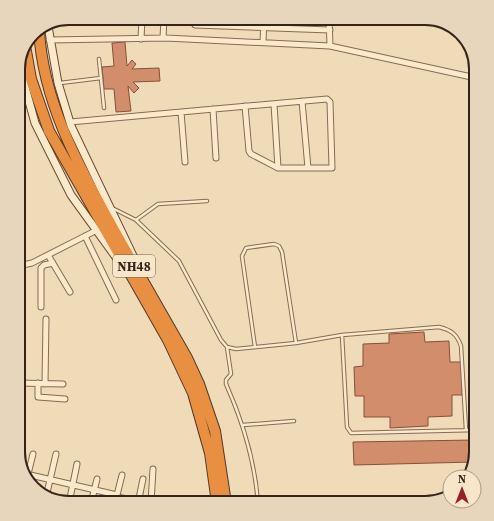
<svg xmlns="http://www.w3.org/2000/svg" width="494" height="521" font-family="'Source Serif 4',serif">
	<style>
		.building { fill: #d18d6c; stroke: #875037 }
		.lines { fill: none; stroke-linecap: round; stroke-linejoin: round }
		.lane-casing { stroke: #876a53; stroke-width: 4.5 }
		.street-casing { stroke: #876a53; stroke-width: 7 }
		.secondary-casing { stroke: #684b36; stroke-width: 9 }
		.highway-casing { stroke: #543928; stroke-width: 12 }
		.lane { stroke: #fbe9cc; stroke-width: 2.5 }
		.street { stroke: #fbe9cc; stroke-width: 5 }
		.secondary { stroke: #fbe9cc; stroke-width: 7 }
		.highway { stroke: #e88f41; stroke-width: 10 }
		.labels { text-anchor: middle; stroke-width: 3.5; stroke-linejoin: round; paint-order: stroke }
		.shield { fill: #f7e6c9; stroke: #6f5e4e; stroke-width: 1 }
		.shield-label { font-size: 13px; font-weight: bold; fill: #352419 }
		.rim { fill: none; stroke: #352419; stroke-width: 2 }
	</style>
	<rect width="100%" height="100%" fill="#f0dbb9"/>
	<path class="building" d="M125 42 127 66 132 60 136 64 132 69 159 68 160 81 133 82 139 88 134 93 128 86 131 111 116 112 114 89H104L102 67 114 66 112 43Z
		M424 332 425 342 449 341 450 362H461L462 395H452V416L428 417V426L390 428V417H364V396H355L354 367 363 366V344L389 343V334Z
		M473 363H476V427H475Z
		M474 440V462L354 465 353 442Z"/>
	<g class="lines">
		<defs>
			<path id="lane" d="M99 59 104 108
				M60 83 101 78
				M112 208 136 220 179 261 221 340 227 347 236 349 296 343 342 335 347 427 351 433 476 430
				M136 220 158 204 207 201
				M342 335 439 327C451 330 457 334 461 346L466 430
				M227 347 231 374 226 380V384C243 422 255 462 258 503
				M255 347 242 256 246 248 274 244 279 246 282 252 296 343
				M243 425 294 421"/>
			<path id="street" d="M329 18 330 46
				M195 25 330 30
				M163 38 164 18
				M141 39 142 18
				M49 40 166 38 330 46 476 78
				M263 42 264 18
				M302 101 308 168
				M274 104 278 168
				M213 109 216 158
				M181 112 185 162
				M70 122 327 99 330 102 332 168H278L251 154 249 151 245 106
				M85 236 116 300
				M48 255 70 292
				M18 266 32 263 97 230
				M41 307V268L44 265 53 263
				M18 383 63 384
				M38 383V397L65 399
				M45 384 46 319
				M26 474 117 495
				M27 478 33 454
				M46 497 56 454
				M117 497 147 503
				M69 503 77 464
				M91 503 97 479
				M115 503 122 475
				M138 503 143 479
				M151 503 153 469"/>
			<path id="secondary" d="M48 26 58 83 71 126 136 262
				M19 65 35 123 71 195 118 260"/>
			<path id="highway" d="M39 30C43 104 80 168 115 232 139 274 163 316 187 358L199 384 215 431 226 503
				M26 51 31 79 49 131 168 340 193 393 210 453 217 503"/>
		</defs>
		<use href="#lane" class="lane-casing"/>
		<use href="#street" class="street-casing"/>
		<use href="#secondary" class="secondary-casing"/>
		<use href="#highway" class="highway-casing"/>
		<use href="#lane" class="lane"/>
		<use href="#street" class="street"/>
		<use href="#secondary" class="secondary"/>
		<use href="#highway" class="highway"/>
	</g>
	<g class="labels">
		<rect class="shield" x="113" y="255" width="42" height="22" rx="3"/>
		<g class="shield-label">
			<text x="134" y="271">NH48</text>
		</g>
	</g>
	<path d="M0 0H494V521H0ZM69 25H425A44 44 0 0 1 469 69V452A44 44 0 0 1 425 496H69A44 44 0 0 1 25 452V69A44 44 0 0 1 69 25Z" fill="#e7d6bb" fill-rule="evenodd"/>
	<path class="rim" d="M69 25H425A44 44 0 0 1 469 69V452A44 44 0 0 1 425 496H69A44 44 0 0 1 25 452V69A44 44 0 0 1 69 25Z"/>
	<g transform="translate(462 489)"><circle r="19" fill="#f7e6c9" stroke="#a99883"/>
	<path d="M0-3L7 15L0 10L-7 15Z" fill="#991f2b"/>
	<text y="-6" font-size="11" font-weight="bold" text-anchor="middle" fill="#352419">N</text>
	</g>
</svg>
